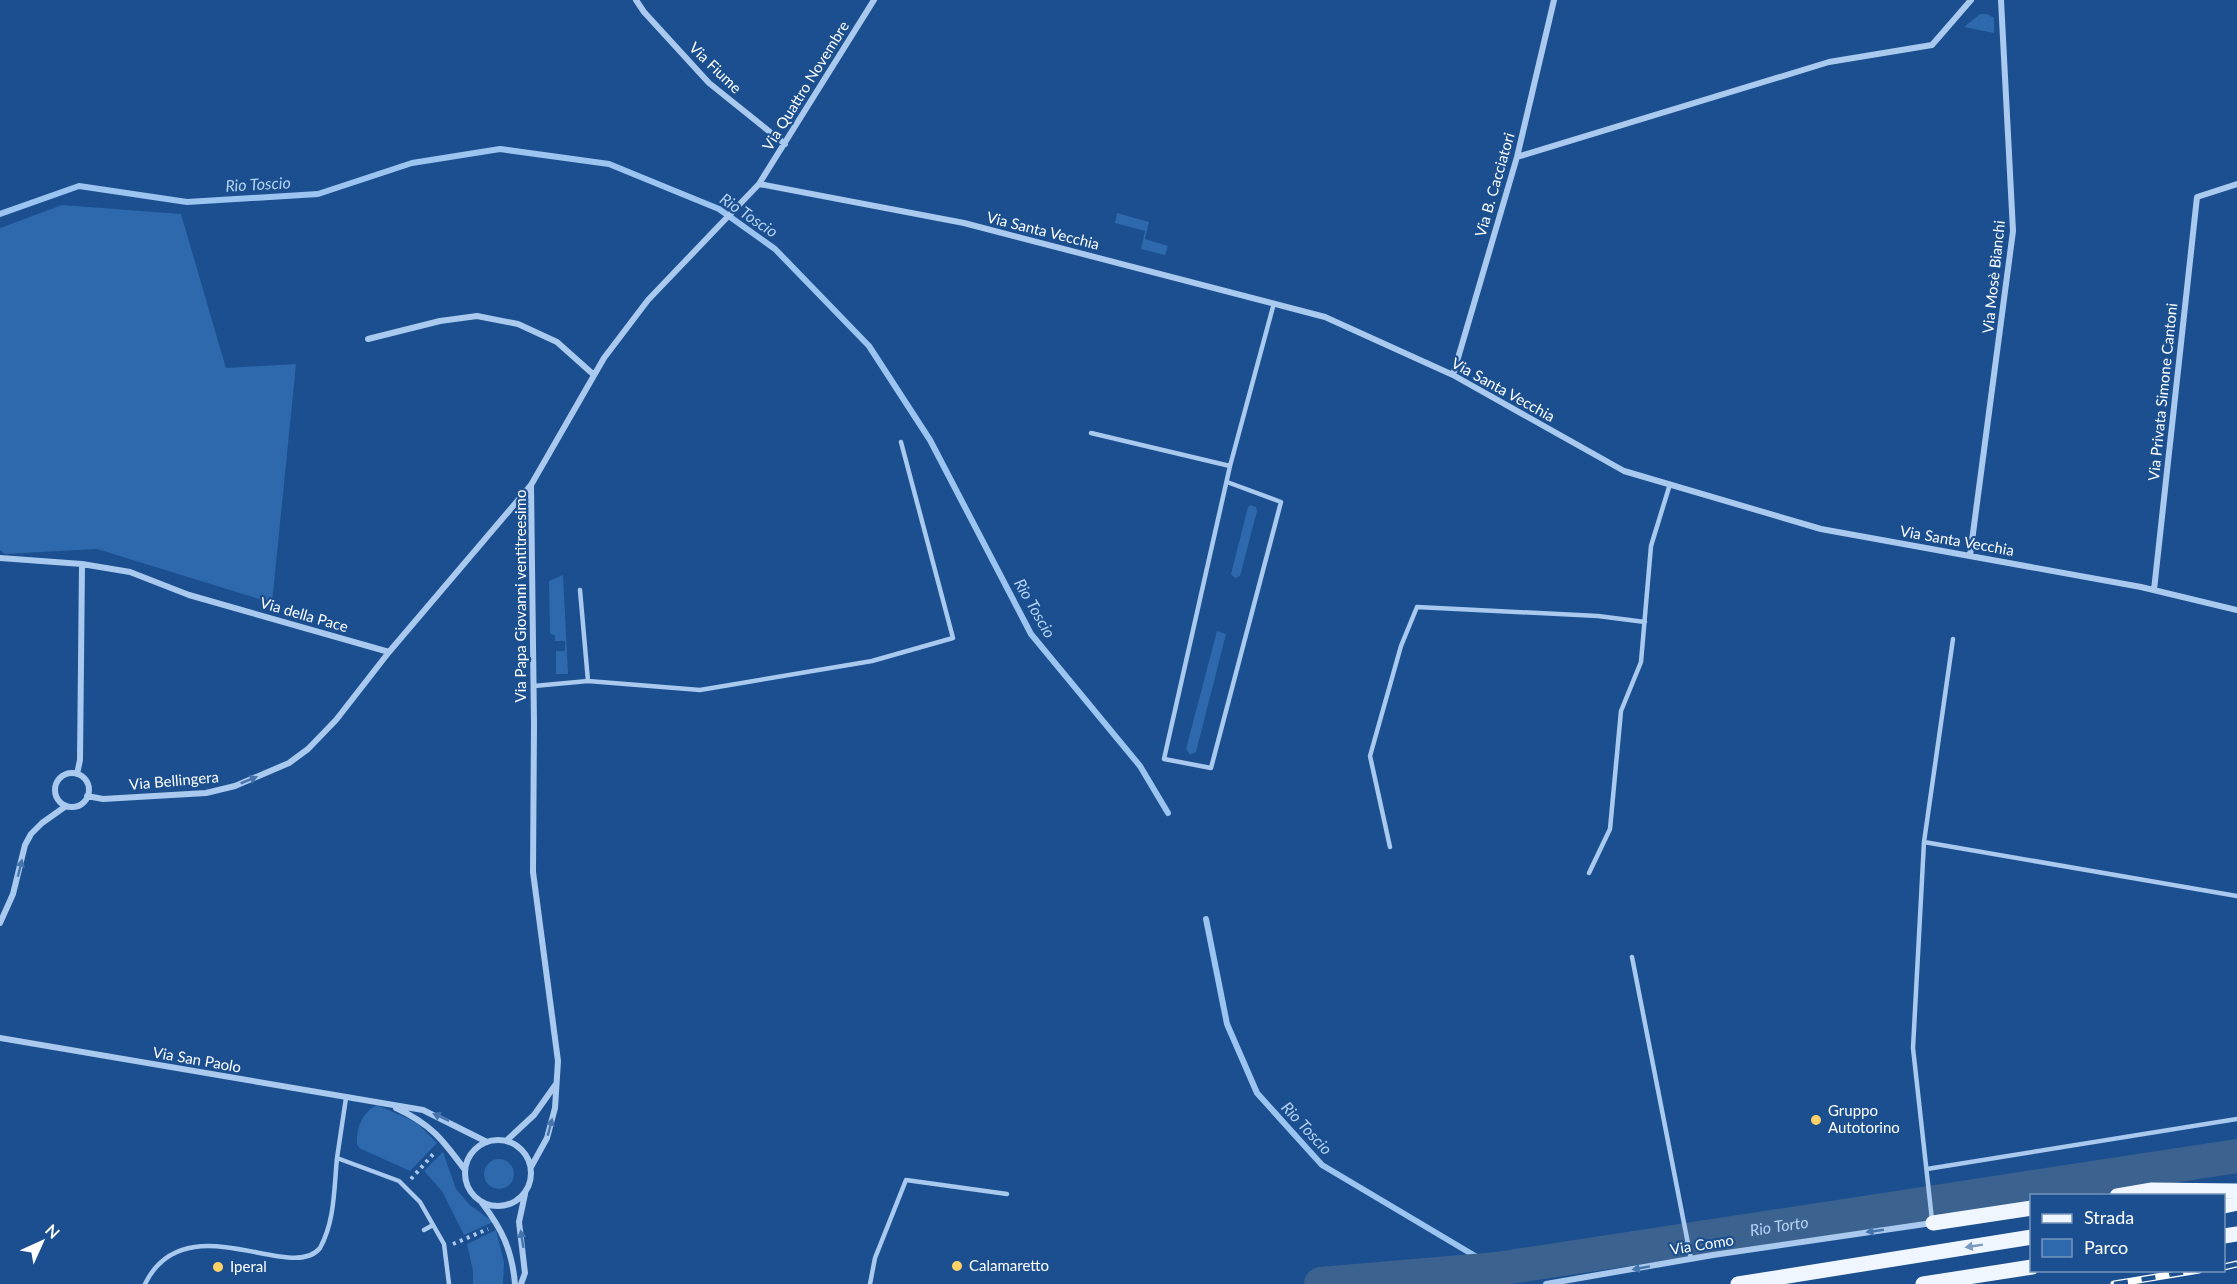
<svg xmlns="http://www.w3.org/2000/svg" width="2237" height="1284" font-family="Lato,sans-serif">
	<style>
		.green { fill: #2e69ad }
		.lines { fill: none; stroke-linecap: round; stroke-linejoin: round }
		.stream { stroke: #9cc4f0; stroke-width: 6 }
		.river { stroke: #3c6290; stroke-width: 34 }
		.path { stroke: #a9c9ee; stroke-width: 4; stroke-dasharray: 3 4.5; stroke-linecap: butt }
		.service { stroke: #a9c9ee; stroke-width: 4.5 }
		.minor { stroke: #a9c9ee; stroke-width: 6 }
		.primary { stroke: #f0f6ff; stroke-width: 15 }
		.rail-casing { stroke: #fff; stroke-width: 7 }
		.rail { stroke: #1b4f8f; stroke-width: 4.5; stroke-dasharray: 14; stroke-linecap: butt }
		.oneway { fill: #4674ac }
		.oneway2 { fill: #7b9ac1 }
		.poi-dot { fill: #ffd166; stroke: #1b4f8f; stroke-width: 2 }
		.labels { text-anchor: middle; stroke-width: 4.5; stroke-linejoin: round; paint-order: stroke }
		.street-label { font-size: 15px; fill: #fff; stroke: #1b4f8f }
		.poi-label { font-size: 15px; fill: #fff; stroke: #1b4f8f; text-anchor: start }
		.water-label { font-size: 16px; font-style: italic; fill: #b5d3f5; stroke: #1b4f8f }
	</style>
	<rect width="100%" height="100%" fill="#1b4f8f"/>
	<path class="green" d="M1980 14H1987L1994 18V33L1964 27Z
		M62 205 181 214 226 368 296 364 272 603 97 549 5 554 0 550V228Z
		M1117 213 1149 222 1145 239 1168 246 1165 255 1141 249 1145 231 1115 223Z
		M1251 505 1256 507 1257 511 1240 576 1235 578 1231 574 1248 507Z
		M563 575 568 674H556V651H565V641H555V635L550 634 549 581Z
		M1217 631 1226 634 1196 752 1190 755 1186 749Z
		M377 1105 416 1122 437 1143 410 1171 361 1149 357 1145C356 1128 362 1112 377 1105Z
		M443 1152 456 1189 470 1205 493 1222 464 1235 442 1191 424 1171Z
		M484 1174a15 15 0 1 1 30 0a15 15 0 1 1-30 0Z
		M496 1230 504 1263 503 1284H473V1271L467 1244Z"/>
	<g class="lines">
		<path class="stream" d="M0 214 79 186 187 202 318 194 412 163 500 149 609 164 719 209 775 249 869 346 930 440 1031 634 1140 766 1168 813
			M1206 919 1227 1024 1257 1093 1322 1165 1497 1269"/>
		<path class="river" id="s1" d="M1321 1284 1497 1269 2237 1156"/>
		<path class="path" d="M411 1179 436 1151
			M453 1244 488 1229"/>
		<path class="service" d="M1091 433 1230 466 1274 303
			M1227 482 1281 502 1211 768 1164 759 1230 466
			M580 590 588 681
			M534 686 588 681 700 690 872 661 953 638 901 442
			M1924 842 2237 896
			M1390 847 1370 756 1401 646 1417 607 1598 616 1645 622
			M1589 873 1610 829 1621 711 1641 662 1651 546 1670 484
			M1632 957 1691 1259
			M346 1098 337 1158 399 1181 420 1202 444 1244 449 1284
			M1927 1169 2237 1119
			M1932 1220 1913 1048 1924 842 1953 639
			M424 1230 433 1225
			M145 1284C185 1202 292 1284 320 1248 335 1221 334 1188 337 1158
			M870 1284 875 1258 906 1180 1007 1194"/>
		<path class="minor" d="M636 0 644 12 709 83 785 144
			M1517 157 1829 62 1932 45 1971 0
			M759 184 964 223 1325 317 1453 375 1624 471 1821 529 2141 587 2237 610
			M368 339 440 321 477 316 518 324 557 342 594 375
			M1453 375 1517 157 1554 0
			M1970 556 2013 231 2001 0
			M0 558 82 564 130 572 189 595 389 652 531 485
			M2154 590 2197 197 2237 184
			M55 790a17 17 0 1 1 34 0a17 17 0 1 1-34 0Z
			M77 774 80 760 82 564
			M87 796 103 799 206 793 235 786 289 763 308 749 336 720 389 652
			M0 923 13 894 25 845 31 834 42 823 66 806
			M0 1038 423 1110 487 1142
			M396 1108C431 1124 443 1140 465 1170
			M465 1173a33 33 0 1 1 66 0a33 33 0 1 1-66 0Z
			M506 1141 534 1115 556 1084
			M531 1167 547 1138 555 1108 558 1061 533 872 534 723 531 485 604 358 648 300 759 184 874 0
			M482 1203C502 1229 512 1250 515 1284
			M521 1284 525 1273 519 1222 525 1194
			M1546 1284 1713 1255 1932 1223"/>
		<path class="primary" d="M2117 1196 2152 1190 2237 1191
			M2224 1206 2237 1203
			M1933 1223 2032 1208
			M2224 1236 2237 1234
			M1738 1284 2032 1237
			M1923 1284 2032 1267"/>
		<defs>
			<path id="rail" d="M2224 1267 2237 1264
				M2114 1284 2199 1270"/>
		</defs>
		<use href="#rail" class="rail-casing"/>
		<use href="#rail" class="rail"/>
	</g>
	<defs><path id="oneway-solid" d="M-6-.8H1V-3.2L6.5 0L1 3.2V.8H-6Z" transform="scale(1.5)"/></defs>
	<g class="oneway">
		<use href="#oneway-solid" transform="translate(249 780) rotate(-22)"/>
		<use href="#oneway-solid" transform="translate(20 868) rotate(-76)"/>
		<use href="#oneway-solid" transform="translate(441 1117) rotate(-155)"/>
		<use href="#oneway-solid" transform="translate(550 1127) rotate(-75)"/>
		<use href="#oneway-solid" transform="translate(1875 1231) rotate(172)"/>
		<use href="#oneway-solid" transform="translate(522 1239) rotate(-99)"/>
		<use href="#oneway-solid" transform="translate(1641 1268) rotate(170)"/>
	</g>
	<use class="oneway2" href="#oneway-solid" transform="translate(1974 1246) rotate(171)"/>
	<g class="poi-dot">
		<circle cx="1816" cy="1120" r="6"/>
		<circle cx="957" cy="1266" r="6"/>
		<circle cx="218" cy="1267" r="6"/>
	</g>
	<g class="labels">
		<g class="street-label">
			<text transform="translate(715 68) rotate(44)" y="5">Via Fiume</text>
			<text transform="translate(806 86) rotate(-58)" y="5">Via Quattro Novembre</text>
			<text transform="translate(1495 185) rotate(-74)" y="5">Via B. Cacciatori</text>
			<text transform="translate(1043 231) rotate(14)" y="5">Via Santa Vecchia</text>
			<text transform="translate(1994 277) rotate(-84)" y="5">Via Mosè Bianchi</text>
			<text transform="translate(1503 390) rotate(29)" y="5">Via Santa Vecchia</text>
			<text transform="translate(2163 392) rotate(-84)" y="5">Via Privata Simone Cantoni</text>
			<text transform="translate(1957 541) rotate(10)" y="5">Via Santa Vecchia</text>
			<text transform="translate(521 596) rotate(-90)" y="5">Via Papa Giovanni ventitreesimo</text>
			<text transform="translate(304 615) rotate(16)" y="5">Via della Pace</text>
			<text transform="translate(174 781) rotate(-5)" y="5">Via Bellingera</text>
			<text transform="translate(197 1060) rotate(10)" y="5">Via San Paolo</text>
			<text transform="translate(1702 1245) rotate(-9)" y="5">Via Como</text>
		</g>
		<g class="poi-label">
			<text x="1828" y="1116">Gruppo<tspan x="1828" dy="17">Autotorino</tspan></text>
			<text x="969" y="1271">Calamaretto</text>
			<text x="230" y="1272">Iperal</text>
		</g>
		<g class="water-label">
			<text transform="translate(258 184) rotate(-3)" y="6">Rio Toscio</text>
			<text transform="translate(749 215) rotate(34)" y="6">Rio Toscio</text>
			<text transform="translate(1035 608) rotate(60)" y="6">Rio Toscio</text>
			<text transform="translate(1307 1128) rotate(47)" y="6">Rio Toscio</text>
			<text dy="6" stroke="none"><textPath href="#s1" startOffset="462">Rio Torto</textPath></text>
		</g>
	</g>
	<rect x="2030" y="1194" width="195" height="78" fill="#1b4f8f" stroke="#7695bc" stroke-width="1.5"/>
	<rect x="2042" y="1214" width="30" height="9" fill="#f0f6ff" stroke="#7695bc" stroke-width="1.5"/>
	<text x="2084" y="1224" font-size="18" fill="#ffffff">Strada</text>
	<rect x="2042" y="1239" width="30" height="18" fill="#2e69ad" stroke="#7695bc" stroke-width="1.5"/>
	<text x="2084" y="1254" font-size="18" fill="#ffffff">Parco</text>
	<g transform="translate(42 1242) rotate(45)" stroke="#1b4f8f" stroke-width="4.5" paint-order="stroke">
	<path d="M0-4.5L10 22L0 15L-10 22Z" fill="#ffffff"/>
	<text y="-9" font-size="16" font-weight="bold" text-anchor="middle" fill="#ffffff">N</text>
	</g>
</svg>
